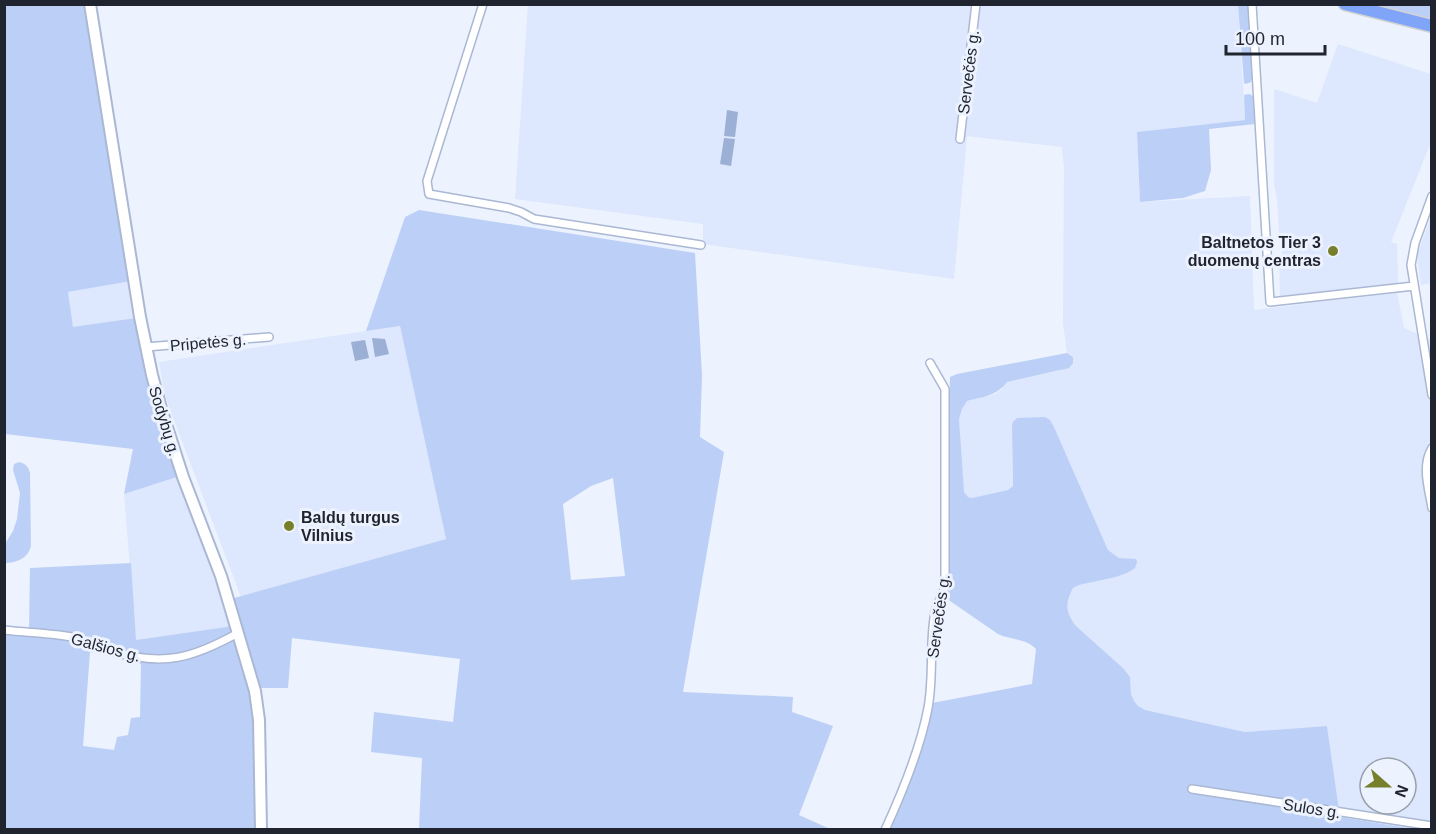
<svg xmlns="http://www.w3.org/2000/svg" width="1436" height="834" font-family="Arial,sans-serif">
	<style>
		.built { fill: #dde7fd; fill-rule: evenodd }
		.green { fill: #bccff7; fill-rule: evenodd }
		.water { fill: #9cafd5 }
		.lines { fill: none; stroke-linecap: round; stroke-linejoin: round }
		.minor-casing { stroke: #aab8d4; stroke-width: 10 }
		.secondary-casing { stroke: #aab8d4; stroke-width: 14 }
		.trunk-casing { stroke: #d2d3d5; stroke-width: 15 }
		.minor { stroke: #fff; stroke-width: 7 }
		.secondary { stroke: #fff; stroke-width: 10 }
		.trunk { stroke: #80a4f7; stroke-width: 12 }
		.poi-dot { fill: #777f2b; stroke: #ecf2fe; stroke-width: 2 }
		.labels { text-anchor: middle; stroke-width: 6; stroke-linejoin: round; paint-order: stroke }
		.street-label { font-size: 16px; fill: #1f242f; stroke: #ecf2fe }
		.poi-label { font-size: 16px; font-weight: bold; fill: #1f242f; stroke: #ecf2fe; text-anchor: end }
	</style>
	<rect width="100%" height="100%" fill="#ecf2fe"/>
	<path class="built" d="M528 5H1238L1245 120 1137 132 1140 202 1250 196 1254 310 1397 293 1404 328 1431 340V829H1414L1340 817 1327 726 1245 732 1145 710 1138 706 1134 701 1131 694 1130 677 1124 669 1076 626 1070 618 1066 607 1073 588 1083 582H1093L1126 558H1119L1108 550 1054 427 1050 420 1012 426 1013 481V486L1008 490 972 498 968 497 963 491 959 419 962 409 967 401 995 394 1002 389 1006 382 1058 371 1073 357 1067 353 1063 323 1064 168 1062 147 967 136 954 279 703 244V224L515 199ZM1370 768H1406V804H1370Z
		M1338 44 1431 74V142L1391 242 1397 244 1398 284 1280 296 1279 257H1282V245H1280L1277 199 1274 184V89L1317 103Z
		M1431 217V283L1421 285 1417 255Z
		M131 281 136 318 73 328 68 292Z
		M400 326 446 539 241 597 165 396 159 362Z
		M180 476 233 626 136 640 124 494Z"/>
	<path class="green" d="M5 5H85L131 281 68 292 73 327 136 318 180 476 124 494 133 449 5 434Z
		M1238 5H1248L1254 74 1251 82 1246 84 1244 83Z
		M1372 5H1431V20Z
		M1249 94 1253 96 1255 102V124L1209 129 1211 170 1205 191 1183 198 1140 202 1137 132 1245 120 1244 95Z
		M419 210 695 253 702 375 700 437 724 452 683 692 793 697 792 712 833 726 799 815 830 829H419L422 758 371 752 374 712 453 722 460 659 292 638 288 688H259L235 609 234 598 446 539 400 326 366 331 405 217ZM613 478 625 576 571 580 563 504 591 486Z
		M1067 353 1073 357V363L1069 368 1007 382C997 396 982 397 967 401L962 409 959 419 964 492 968 497 972 498 1008 490 1013 486V481L1012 426 1013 422 1017 418 1045 417 1050 420 1054 427 1108 550 1119 558 1136 559 1137 562 1135 568C1124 576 1111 578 1097 581 1086 584 1084 582 1073 588 1065 605 1065 611 1076 626L1124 669 1130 677 1131 694 1134 701 1138 706 1145 710 1245 732 1327 726 1340 817 1414 829 889 830 916 759 932 703 1032 684 1036 649C1026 638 1010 640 998 634L950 601 947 596 950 377 957 374Z
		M19 462C26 464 28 466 30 473L31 546C28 558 17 563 5 563V544L13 531 17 519 20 493 13 470 14 464Z
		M131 563 136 640 233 626 253 699 256 729 257 829 5 830V629L29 631 30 568ZM90 652 141 664 140 717 131 718 128 735 117 737 114 750 83 746Z"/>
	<path class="water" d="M727 110 738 112 735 137 724 136Z
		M724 138 735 139 731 166 720 164Z
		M372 338 385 339 389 354 375 357Z
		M365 340 369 358 355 361 351 342Z"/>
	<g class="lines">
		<defs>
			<path id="minor" d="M483 4 427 181 429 194 509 208 521 212 534 219 701 245
				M1252 4 1270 302 1414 286
				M960 139 976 4
				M1432 196 1415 243 1411 265 1432 395
				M146 347 269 337
				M1432 448C1421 466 1429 489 1432 508
				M4 630C28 633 54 633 77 638 89 641 100 648 112 651 163 667 193 658 238 633
				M1192 789 1432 826
				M885 830C903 791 920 750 928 708 934 676 929 644 935 612 937 603 943 595 945 586V389L930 363"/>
			<path id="secondary" d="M90 4 140 317 152 375 162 412 183 477 221 576 255 691 259 720 261 830"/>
			<path id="trunk" d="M1345 4 1432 26"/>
		</defs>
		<use href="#minor" class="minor-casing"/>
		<use href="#secondary" class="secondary-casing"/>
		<use href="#trunk" class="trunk-casing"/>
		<use href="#minor" class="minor"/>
		<use href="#secondary" class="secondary"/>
		<use href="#trunk" class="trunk"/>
	</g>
	<g class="poi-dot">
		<circle cx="1333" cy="251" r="6"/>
		<circle cx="289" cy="526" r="6"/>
	</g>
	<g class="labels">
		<g class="street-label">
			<text transform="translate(968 72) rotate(-83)" y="6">Servečės g.</text>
			<text transform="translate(208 342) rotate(-5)" y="6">Pripetės g.</text>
			<text transform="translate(165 421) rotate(73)" y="6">Sodybų g.</text>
			<text transform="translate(938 616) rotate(-82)" y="6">Servečės g.</text>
			<text transform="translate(106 647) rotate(15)" y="6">Galšios g.</text>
			<text transform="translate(1312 808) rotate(9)" y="6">Sulos g.</text>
		</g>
		<g class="poi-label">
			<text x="1321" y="248">Baltnetos Tier 3<tspan x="1321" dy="18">duomenų centras</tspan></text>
			<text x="301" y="523" text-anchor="start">Baldų turgus<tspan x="301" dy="18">Vilnius</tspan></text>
		</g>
	</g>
	<rect width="1436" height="834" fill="none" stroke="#1f242f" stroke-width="12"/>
	<g transform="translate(1388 786) rotate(111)"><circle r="28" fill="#ecf2fe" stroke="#9aa0ab" stroke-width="1.5"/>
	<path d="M0-4.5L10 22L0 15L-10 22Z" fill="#777f2b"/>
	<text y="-9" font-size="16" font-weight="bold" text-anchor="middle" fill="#1f242f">N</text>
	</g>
	<path d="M1226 45v9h99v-9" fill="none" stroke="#1f242f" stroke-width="3"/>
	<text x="1235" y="45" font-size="18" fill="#1f242f" stroke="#ecf2fe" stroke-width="4.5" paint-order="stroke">100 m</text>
</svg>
